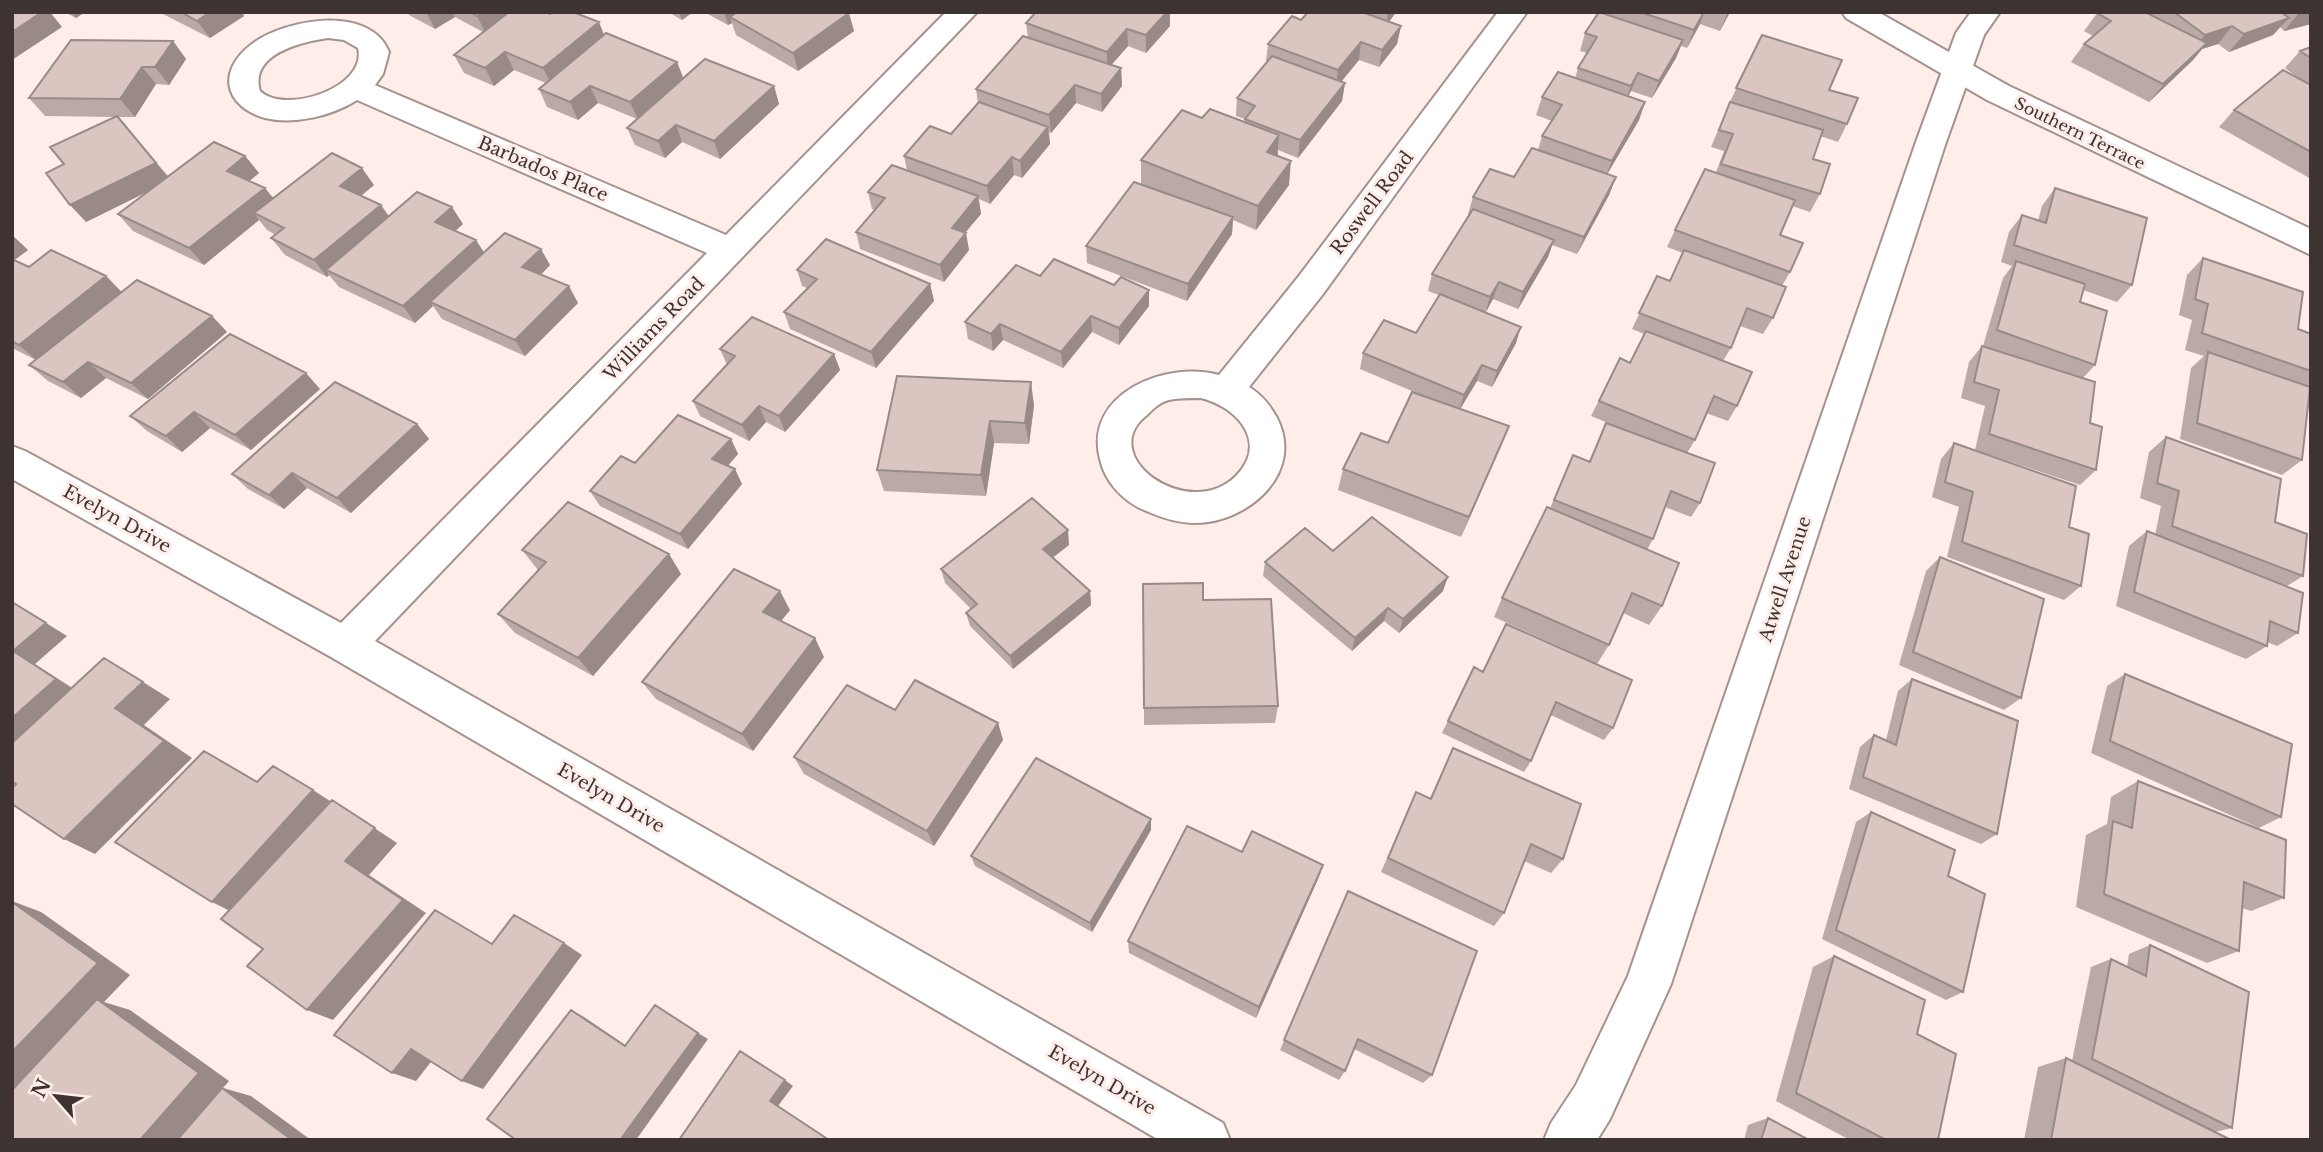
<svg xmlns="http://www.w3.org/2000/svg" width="2323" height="1152" font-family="'Libre Baskerville',serif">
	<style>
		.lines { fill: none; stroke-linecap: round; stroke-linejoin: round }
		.street-casing { stroke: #a5918e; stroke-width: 4 }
		.secondary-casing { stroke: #a5918e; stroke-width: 4 }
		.street { fill: #fff; fill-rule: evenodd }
		.secondary { fill: #fff; fill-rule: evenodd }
		.wall { fill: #bba9a6 }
		.shaded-wall { fill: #998a87 }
		.building { fill: #dac5c1; stroke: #998a87; stroke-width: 2 }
		.labels { text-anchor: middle; stroke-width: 6; stroke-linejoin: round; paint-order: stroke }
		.far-street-label { font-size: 16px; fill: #3c3332; stroke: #ffedea }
		.street-label { font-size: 18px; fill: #3c3332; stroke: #ffedea }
	</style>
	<rect width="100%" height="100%" fill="#ffedea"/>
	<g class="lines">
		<defs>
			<path id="street" d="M946 12H977L375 641 1223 1123 1230 1140H1159L331 657 12 479V446L25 451 341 623 707 253 357 100C332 116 294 125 265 118 223 106 217 70 252 44 285 19 370 4 389 52L383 74 375 85 726 235ZM328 38 344 40 358 48C368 88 284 115 260 91 249 54 301 42 328 38Z
				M1498 12H1527L1323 294 1249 387C1262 395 1270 405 1277 418 1305 473 1248 523 1195 523 1177 523 1160 517 1144 510 1123 501 1105 482 1100 459 1083 394 1166 360 1219 375L1299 276ZM1201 398C1237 407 1269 442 1236 476 1189 523 1094 456 1147 415 1153 409 1160 402 1169 400 1179 398 1190 398 1201 398Z
				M1971 12H2000L1984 35 1946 142 1671 984 1610 1119 1597 1140H1544L1551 1123 1576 1085 1628 976 1916 142 1956 33Z"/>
			<path id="secondary" d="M1842 12H1878L2009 86 2311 229V255L1987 100 1846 18Z"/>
		</defs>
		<use href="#street" class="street-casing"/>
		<use href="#secondary" class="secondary-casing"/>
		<use href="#street" class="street"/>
		<use href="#secondary" class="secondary"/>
	</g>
	<path class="wall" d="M64 12H85L76 18Z
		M159 12H242L244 16 210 38Z
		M407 12H545L677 62 683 78 774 86 779 104 720 159 682 142 665 158 635 145 627 128 637 119 598 103 578 120 547 107 539 89 546 83 514 70 494 86 464 73 454 55 483 32 455 17 435 29 409 15Z
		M668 12H693L682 20Z
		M704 12H848L854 31 798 71 736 35 732 23 728 25Z
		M1036 12H1170V26L1146 53 1128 46 1111 65 1121 68 1122 86 1102 112 1076 103 1051 133 1049 132 1050 144 1022 178 1014 175 990 204 979 199 981 214 965 232 969 250 944 282 860 249 856 232 875 210 872 209 868 192 907 170 904 156 951 134 978 103 976 89 1028 37 1026 23Z
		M1308 12H1396L1389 22 1401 26 1397 44 1379 67 1359 60 1341 82 1345 83 1342 101 1298 158 1278 150V155L1289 185 1256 230 1233 220 1232 234 1187 301 1087 263 1086 246 1156 190 1141 184V160L1202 118 1244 122 1245 119 1236 116 1237 98 1267 62 1266 61 1268 44 1301 20Z
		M1605 12H1730L1720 31 1700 24 1687 48 1681 46 1676 58 1652 98 1631 91 1628 96 1645 102 1639 120 1607 174 1616 177 1609 195 1577 254 1552 245 1548 257 1518 309 1493 299 1485 312 1516 343 1492 387 1477 381 1460 409 1509 426 1500 448 1461 537 1338 490 1343 469 1388 443 1426 397 1360 369 1363 353 1416 333 1439 295 1428 291 1432 274 1470 215 1468 214 1473 197 1514 177 1538 150 1542 136 1552 121 1536 115 1542 97 1575 78 1578 68 1587 53 1580 51 1585 33Z
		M2098 12H2311V24L2284 31 2280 27 2273 35 2229 52 2218 44 2202 49 2193 60 2149 102 2071 62 2084 44 2093 36 2084 31Z
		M1762 35 1829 90 1847 124 1838 142 1820 136 1813 159 1820 194 1810 212 1792 206 1780 235 1790 272 1782 286 1773 318 1763 334 1740 326 1731 348 1723 361 1737 406 1728 421 1706 413 1695 440 1687 453 1700 503 1691 517 1665 507 1653 539 1647 550 1662 606 1649 625 1623 613 1609 645 1597 664 1494 617 1502 598 1550 508 1573 455 1589 461 1606 423 1630 432 1591 416 1620 358 1630 363 1644 334 1632 329 1657 276 1670 281 1683 253 1667 247 1675 230 1716 172 1724 151 1711 147 1728 106Z
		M173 41 186 59 169 85 156 84 135 117H117L168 176 245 156 259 173 249 181 273 198 374 185 361 196 388 216 463 224 455 231 484 253 550 265 541 275 578 303 525 356 442 319 433 306 415 323 339 287 329 275 327 277 285 255 271 238 276 235 267 230 259 220 204 265 133 231 118 214 149 191 86 222 64 164 116 117 45 116 29 98Z
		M2311 47V179L2219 127 2234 110 2298 78 2285 68 2300 51Z
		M2055 188 2132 285 2117 302 2083 290 2080 302 2095 365 2083 378 2090 423 2096 470 2080 485 1975 450 1985 406 1961 398 1969 362 1982 346H1983L2003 278 2012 266 2001 262 2009 232 2022 215 2038 221 2042 206Z
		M12 235 28 250 14 260 29 267 106 276 122 292 212 316 227 332 148 399 106 378 81 398 48 381 29 365 36 360 12 348Z
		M2203 258 2298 329 2311 334V386L2302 460 2282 475 2180 439 2191 368 2204 356 2185 350 2192 320 2179 315 2187 275Z
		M797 270 930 284 934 301 876 368 790 329 784 312 807 288 802 286Z
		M1040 276 1149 290V306L1119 345 1092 332 1063 368 1003 340 993 351 968 339 965 322Z
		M720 349 834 354 840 370 785 432 766 422 749 441 700 416 693 401 727 365Z
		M897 376 1034 405 1029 444 994 443 986 496 884 491 877 470Z
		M320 389 251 450 210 428 182 452 147 431 130 416Z
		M417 424 429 439 351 513 307 488 284 509 248 489 232 474Z
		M2166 437 2275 522 2303 576 2287 586 2298 633 2277 646 2267 642V646L2246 659 2116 606 2129 546 2147 531 2155 535 2161 506 2140 498 2149 452Z
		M731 439 738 454 728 466 742 484 688 549 600 506 590 491 635 463Z
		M1954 443 2081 586 2064 600 1947 557 1959 507 1932 497 1941 459Z
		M1069 545 1053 557 1090 591 1091 605 1013 669 970 626 966 613 971 609 945 583 941 569Z
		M522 550 669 554 681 574 593 676 515 633 498 614 538 570Z
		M1333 551 1443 591 1399 633 1384 621 1352 651 1263 576 1265 562Z
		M1940 557 2021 698 2004 710 1899 665 1926 571Z
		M1203 600 1278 706 1275 723 1144 725V708Z
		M790 610 781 621 824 657 753 751 656 699 642 682Z
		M1506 624 1613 728 1604 740 1551 715 1531 761 1524 772 1442 733 1474 667 1483 672Z
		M2125 674 2281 817 2259 828 2091 753 2107 686Z
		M1912 679 1997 834 1981 844 1849 789 1860 747 1874 735 1886 740 1898 691Z
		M895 710 998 723 1003 740 934 846 804 774 794 757Z
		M1453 748 1563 859 1551 873 1524 861 1504 913 1494 926 1381 872 1416 792 1430 798Z
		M2138 781 2284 898 2251 911 2242 908 2239 951 2207 963 2076 907 2086 835 2107 824 2111 797Z
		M1871 812 1948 876 1963 992 1946 1000 1822 939 1856 822Z
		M1151 830 1092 932 975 866 971 856Z
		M1242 852 1323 865 1318 879 1256 1018 1129 953 1128 941Z
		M1348 891 1432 1075 1423 1083 1354 1049 1345 1071 1339 1080 1280 1050Z
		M2150 945 2232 1128 2215 1132 2231 1140H2024L2038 1067 2066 1058 2072 1061 2091 967 2111 959 2127 967 2129 954Z
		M1834 956 1917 1034 1938 1140H1850L1776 1101 1813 967Z
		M1768 1118 1809 1140H1744L1748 1125Z"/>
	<path class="shaded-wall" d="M42 12H50L62 27 12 60V32Z
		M71 12H85L76 18Z
		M210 12H242L244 16 210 38 197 21Z
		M426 12H452L455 17 435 29Z
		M483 12H519L486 34 477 16Z
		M679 12H693L682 20Z
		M724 12H747L730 17 732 23 728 25Z
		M1167 12H1170V26L1146 53V35Z
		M1388 12H1396L1386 26Z
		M1704 12 1700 24 1687 48 1694 30Z
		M1728 12H1730L1720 31Z
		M2302 12H2311V24L2284 31 2299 13Z
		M849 13 854 31 798 71 793 53Z
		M2289 18 2273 35 2229 52 2244 34Z
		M599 22 606 40 552 86 543 68Z
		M1401 26 1397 44 1379 67 1382 50Z
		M2232 26 2218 44 2202 49 2193 60 2149 102 2205 35Z
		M1127 29 1128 46 1107 70V52Z
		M1683 40 1676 58 1652 98 1659 81Z
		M173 41 186 59 169 85 155 67Z
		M1361 42 1359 60 1336 88 1338 70Z
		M505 52 514 70 494 86 485 68Z
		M677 62 684 80 638 120 630 102Z
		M142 67 156 84 135 117 120 99Z
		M1121 68 1122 86 1102 112 1101 94Z
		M1638 73 1631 91 1624 104 1631 86Z
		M1345 83 1342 101 1298 158 1300 140Z
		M1075 85 1076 103 1051 133 1049 115Z
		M590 86 598 103 578 120 570 102Z
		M774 86 779 104 720 159 714 141Z
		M1645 102 1639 120 1605 178 1612 161Z
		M676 125 682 142 665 158 658 141Z
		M1048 127 1050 144 1022 178 1020 161Z
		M1279 135 1277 160 1267 152Z
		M245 156 259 173 241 188 227 171Z
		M1012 157 1014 175 990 204 987 186Z
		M1291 161 1289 185 1256 230 1258 206Z
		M156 163 171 180 86 222 70 205Z
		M362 168 374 185 352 203 340 186Z
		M1616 177 1609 195 1577 254 1584 237Z
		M265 188 279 205 254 213 259 220 204 265 189 248Z
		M978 196 981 214 955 245 952 228Z
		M381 205 393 222 326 270 329 275 327 277 314 260Z
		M452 207 463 224 446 239 435 222Z
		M1233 217 1232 234 1187 301 1188 284Z
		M966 233 969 250 944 282 940 265Z
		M12 235 28 250 12 262Z
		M476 240 487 257 430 302 433 306 415 323 403 306Z
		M1554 240 1548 257 1518 309 1523 292Z
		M541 249 550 265 532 283 522 267Z
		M106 276 122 293 37 361 19 345Z
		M1499 282 1493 299 1485 314 1490 297Z
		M930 284 934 301 876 368 871 352Z
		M569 286 578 303 525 356 515 340Z
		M1149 290V306L1119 345V328Z
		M212 316 227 332 148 399 131 383Z
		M1091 316 1092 332 1063 368 1061 352Z
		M1000 324 1003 340 993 351 991 334Z
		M1521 327 1516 343 1492 387 1497 371Z
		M834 354 840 370 785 432 779 416Z
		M88 362 106 378 81 398 63 382Z
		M1482 365 1477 381 1459 411 1464 395Z
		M306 373 320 389 251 450 235 435Z
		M1031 382 1034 405 1029 444 1025 423Z
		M759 406 766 422 749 441 742 425Z
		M194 412 210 428 182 452 166 436Z
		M990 421 994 443 986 496 981 475Z
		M417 424 429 439 351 513 337 498Z
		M1509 426 1500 448 1461 537 1469 517Z
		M731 439 738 454 720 474 712 459Z
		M735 469 742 484 688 549 680 534Z
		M292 473 307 488 284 509 269 495Z
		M1068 530 1069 545 1046 563 1043 549Z
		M669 554 681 574 593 676 578 658Z
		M1448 577 1443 591 1399 633 1403 619Z
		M780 591 790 610 773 631 763 612Z
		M1090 591 1091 605 1013 669 1010 656Z
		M1388 608 1384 621 1352 651 1355 638Z
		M46 623 67 636 35 664 77 691 12 750 13 651Z
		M815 638 824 657 753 751 742 734Z
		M143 682 170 699 144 725 192 758 95 854 64 839 115 708Z
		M998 723 1003 740 934 846 927 831Z
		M313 790 330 801 232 912 212 902Z
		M332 800 397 843 369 875 426 913 333 1020 307 1010 345 861Z
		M1151 819V830L1092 932 1090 923Z
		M1323 865 1318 879 1256 1018 1259 1007Z
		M12 901 41 912 130 975 104 1002 130 1010 229 1081 223 1088 251 1096 311 1140H140L12 1099Z
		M564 943 582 955 483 1089 462 1081Z
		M571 1010 584 1017 637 1053 625 1046Z
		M698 1033 708 1039 636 1140H620Z
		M411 1049 434 1058 416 1081 392 1073Z
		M785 1080 793 1086 778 1106 770 1101Z"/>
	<path class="building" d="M12 12H42L12 32Z
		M181 12H210L197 21Z
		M470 12H483L477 16Z
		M509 12H545L550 14 553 12H573L599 22 543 68 505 52 485 68 454 55Z
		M737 12H848L849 13 793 53 730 17Z
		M1036 12H1167L1146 35 1127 29 1107 52 1026 23Z
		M1308 12H1362L1401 26 1382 50 1361 42 1338 70 1268 44 1292 16 1301 20Z
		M1599 12 1683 40 1659 81 1638 73 1631 86 1578 68 1597 37 1585 33Z
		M1640 12H1704L1694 30Z
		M2098 12H2145L2207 43 2163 84 2084 44 2111 21 2097 13Z
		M2174 12H2281L2289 18 2244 34 2232 26 2205 35Z
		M606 33 677 62 630 102 590 86 570 102 539 89Z
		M1762 35 1842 60 1829 90 1858 98 1847 124 1736 88Z
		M1023 36 1121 68 1101 94 1075 85 1049 115 976 89Z
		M71 40 173 41 155 67H142L120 99 29 98Z
		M2311 47V58L2300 51Z
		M1272 56 1345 83 1300 140 1245 119 1255 106 1237 98Z
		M705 59 774 86 714 141 676 125 658 141 627 128Z
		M2283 70 2311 85V152L2234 110Z
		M1558 72 1645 102 1612 161 1542 136 1562 105 1542 97Z
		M979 102 1048 127 1020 161 1012 157 987 186 904 156 930 126 951 134Z
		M1730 102 1823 130 1813 159 1830 164 1820 194 1721 164 1733 134 1719 130Z
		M1210 109 1279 135 1267 152 1291 161 1258 206 1141 160 1182 110 1202 118Z
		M117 116 156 163 70 205 46 173 64 164 50 147Z
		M214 142 245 156 227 171 265 188 189 248 118 214Z
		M1532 148 1616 177 1584 237 1473 197 1490 169 1514 177Z
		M332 153 362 168 340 186 381 205 314 260 271 238 284 228 254 213Z
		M892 165 978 196 952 228 966 233 940 265 856 232 885 198 868 192Z
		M1705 169 1795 200 1780 235 1803 243 1790 272 1675 230Z
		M1134 182 1233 217 1188 284 1086 246Z
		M2055 188 2147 218 2132 285 2014 245 2022 215 2046 223Z
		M417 192 452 207 435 222 476 240 403 306 326 270Z
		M1473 209 1554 240 1523 292 1499 282 1490 297 1432 274Z
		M505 233 541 249 522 267 569 286 515 340 430 302Z
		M826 239 930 284 871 352 784 312 817 279 797 270Z
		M51 250 106 276 19 345 12 341V259L29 267Z
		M1684 250 1786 287 1773 318 1747 308 1731 348 1639 313 1657 276 1670 281Z
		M2203 258 2303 292 2298 329 2311 334V371L2202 333 2208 304 2195 299Z
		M1054 259 1114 285 1121 277 1149 290 1119 328 1091 316 1061 352 1000 324 991 334 965 322 1016 265 1040 276Z
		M2016 261 2085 284 2080 302 2107 311 2095 365 1997 330Z
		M137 280 212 316 131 383 88 362 63 382 29 365Z
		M1440 294 1521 327 1497 371 1482 365 1464 395 1363 353 1384 320 1416 333Z
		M752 317 834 354 779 416 759 406 742 425 693 401 735 356 720 349Z
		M1646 331 1752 372 1737 406 1714 396 1695 440 1599 401 1620 358 1630 363Z
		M230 334 306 373 235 435 194 412 166 436 130 416Z
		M1982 346 2095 382 2090 423 2102 427 2096 470 1989 434 1999 390 1974 382Z
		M2208 352 2310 387 2302 460 2197 423Z
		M897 376 1031 382 1025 423 990 421 981 475 877 470Z
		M335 382 417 424 337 498 292 473 269 495 232 474Z
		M1412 392 1509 426 1469 517 1343 469 1361 433 1388 443Z
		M678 415 731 439 712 459 735 469 680 534 590 491 621 456 635 463Z
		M1606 423 1715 463 1700 503 1671 491 1653 539 1554 500 1573 455 1590 462Z
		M2166 437 2281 479 2275 522 2307 534 2303 576 2172 526 2179 491 2157 483Z
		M1954 443 2076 486 2069 527 2089 534 2081 586 1962 542 1973 492 1945 482Z
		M1032 498 1068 530 1043 549 1090 591 1010 656 966 613 977 604 941 569Z
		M568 502 669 554 578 658 498 614 546 562 522 550Z
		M1547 507 1679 563 1662 606 1632 593 1609 645 1502 598Z
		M1372 517 1448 577 1403 619 1388 608 1355 638 1265 562 1305 528 1333 551Z
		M2147 531 2303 593 2298 633 2270 621 2267 646 2134 592Z
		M1940 557 2044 599 2021 698 1913 652Z
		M734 569 780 591 763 612 815 638 742 734 642 682Z
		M1203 583V600L1271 599 1278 706 1144 708 1143 584Z
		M12 602 46 623 13 651 56 679 12 718Z
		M1506 624 1632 680 1613 728 1556 702 1531 761 1448 721 1474 667 1483 672Z
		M104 658 143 682 115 708 164 741 64 839 12 804V788L16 784 12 781V743Z
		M2125 674 2292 744 2281 817 2110 741Z
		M1912 679 2018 721 1997 834 1863 777 1874 735 1896 745Z
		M915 680 998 723 927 831 794 757 847 685 895 710Z
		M1453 748 1581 804 1563 859 1531 844 1504 913 1388 858 1416 792 1431 799Z
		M204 751 257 782 273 766 313 790 212 902 115 842Z
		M1036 758 1151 819 1090 923 971 856Z
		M2138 781 2286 840 2284 898 2244 882 2239 951 2104 894 2113 821 2132 828Z
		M332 800 375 828 345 861 403 900 307 1010 247 966 263 949 221 919Z
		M1871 812 1955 850 1948 876 1985 894 1963 992 1836 930Z
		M1187 826 1242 852 1252 831 1323 865 1259 1007 1128 941Z
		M1348 891 1477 951 1432 1075 1358 1039 1345 1071 1284 1040Z
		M12 902 98 963 12 1052Z
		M435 910 492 944 514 915 564 943 462 1081 411 1049 392 1073 334 1035Z
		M2150 945 2249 992 2232 1128 2092 1059 2111 959 2146 976Z
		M1834 956 1925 1000 1917 1034 1956 1054 1938 1140H1886L1796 1093Z
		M97 999 199 1073 140 1140H12V1090Z
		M655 1005 698 1033 620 1140H516L487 1119 571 1010 625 1046Z
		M740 1051 785 1080 770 1101 829 1140H679Z
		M2066 1058 2231 1140H2051Z
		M222 1088 292 1140H177Z
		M1768 1118 1809 1140H1761Z"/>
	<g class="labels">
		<g class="far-street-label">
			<text transform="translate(2080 133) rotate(26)" y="6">Southern Terrace</text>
		</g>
		<g class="street-label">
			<text transform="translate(543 169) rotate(23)" y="6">Barbados Place</text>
			<text transform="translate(1372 203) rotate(-53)" y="6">Roswell Road</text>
			<text transform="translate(654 329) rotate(-46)" y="6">Williams Road</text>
			<text transform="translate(117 519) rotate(29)" y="6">Evelyn Drive</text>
			<text transform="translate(1785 579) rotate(-72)" y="6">Atwell Avenue</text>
			<text transform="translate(611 798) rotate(30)" y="6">Evelyn Drive</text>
			<text transform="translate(1102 1080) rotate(30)" y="6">Evelyn Drive</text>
		</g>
	</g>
	<rect width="2323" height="1152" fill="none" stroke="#3c3332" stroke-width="28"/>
	<g transform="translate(56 1096) rotate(298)" stroke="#ffedea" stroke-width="5" paint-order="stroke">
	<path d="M0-5L12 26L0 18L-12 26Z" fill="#3c3332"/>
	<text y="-10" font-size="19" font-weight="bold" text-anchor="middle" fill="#3c3332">N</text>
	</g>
</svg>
